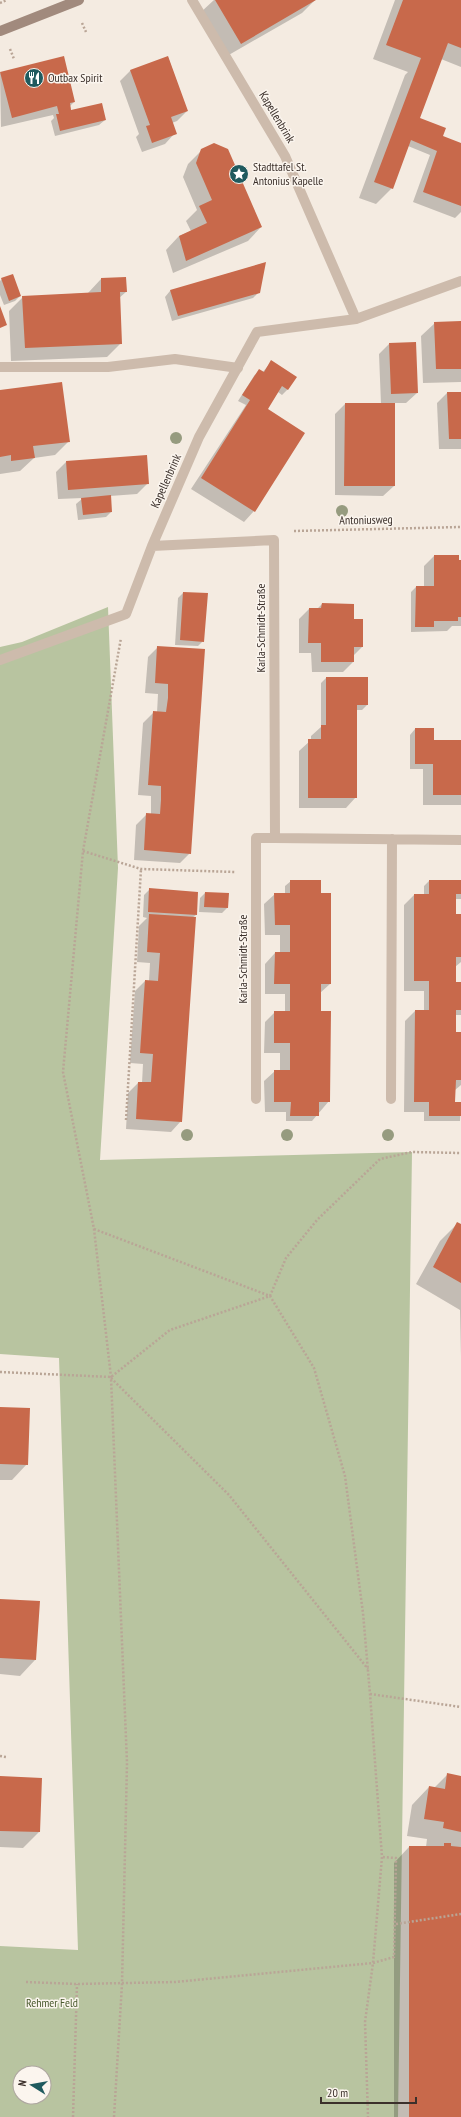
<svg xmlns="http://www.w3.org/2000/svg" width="461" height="2117" font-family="'PT Sans Narrow',sans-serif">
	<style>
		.green { fill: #b8c4a0; fill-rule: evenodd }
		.shadow { fill: #0003 }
		.building { fill: #c8694b }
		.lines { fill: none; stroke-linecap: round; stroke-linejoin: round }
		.path { stroke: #b9a596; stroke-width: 2.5; stroke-dasharray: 2 2; stroke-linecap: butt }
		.lane { stroke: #cdbbac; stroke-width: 10 }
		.street { stroke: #cdbbac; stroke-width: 10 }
		.secondary { stroke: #a18a7d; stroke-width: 10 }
		.tree { fill: #969b7f }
		.labels { text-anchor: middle; stroke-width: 3; stroke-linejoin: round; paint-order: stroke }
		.poi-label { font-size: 12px; fill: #3b302b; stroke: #fbf5ee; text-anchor: start }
		.street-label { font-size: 12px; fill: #3b302b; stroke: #fbf5ee }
		.park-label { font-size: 12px; fill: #4a5a2e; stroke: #fbf5ee }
	</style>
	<rect width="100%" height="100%" fill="#f4ebe1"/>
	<path class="green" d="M108 607 118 868 100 1160 412 1152 398 2117H0V1946L78 1950 59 1358 0 1354V647L22 642ZM20 2073H44V2097H20Z"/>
	<path class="shadow" d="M214 0H315L302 13 227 56 201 12Z
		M395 0H461V67L441 59 419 118 442 137 461 144V212L455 218 413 202 430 155 408 146 392 188 376 204 359 198 405 75 408 72 373 59Z
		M168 57 187 111 177 121 172 123 175 133 165 144 142 152 136 137 139 134 120 81 130 71Z
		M0 73 74 102 70 106 71 111 105 120 99 125 55 136 51 121 54 118 53 115 1 127Z
		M202 150 261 227 248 241 173 273 166 250 179 236 191 231 186 221 197 210 183 177 188 164Z
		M264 263 259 292 253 298 172 321 165 297 170 291Z
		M2 279 20 296 15 301 4 305 0 295V281Z
		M101 279 126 292 119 298 121 343 107 357 11 361 9 311 23 297 88 293Z
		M461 322V382L423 383 421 336 435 323Z
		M389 344 417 393 406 403H394V486L383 496 335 495V414L345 404H381L379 354Z
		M272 361 288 389 282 395 278 392 266 410 303 433 254 511 244 522 191 489 246 405 238 401 254 376 259 370 262 373Z
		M0 391 69 441 55 455 34 458 20 471 0 474Z
		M447 393H461V449H439L437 403Z
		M66 462 148 483 137 494 110 496 111 512 106 517 78 520 76 504 83 498 58 499 56 472Z
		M434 556 461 561V626H452L447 631 411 632V592L416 587H424V566Z
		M183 593 203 641 198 646 175 645 178 598Z
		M322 604 362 647 353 656V662L343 672H312L311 653H299V619L309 609H317Z
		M158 647 203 650 190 853 180 863 134 860 136 825 147 814 151 815V796L138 795 143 723 154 712 157 713 158 694 145 693 148 657Z
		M326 678 367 705 362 710H356V797L346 808H299V751L311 740V736L321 727V683Z
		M415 729 433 741H461V805H423V769H410V735Z
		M291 881 320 894 330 984 320 993V1012L329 1101 312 1121H286V1112H265L264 1081 275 1071H280V1053H264L265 1022 275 1012H285V994H265V964L275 953H280V935H265L264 904 275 894H285V886Z
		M429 881H461V899H455V915H461V962L455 967V983H461V1015H455V1033H461V1085L455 1090 454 1103H461L460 1121H424V1112H404L405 1021 415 1011H424V991H404V905L414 895H424V886Z
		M150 889 196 915 192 918 181 1121 171 1132 126 1129 128 1093 138 1083H142L143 1064 130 1063 135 991 145 981H149L150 963 137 962 139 926 147 918 143 917 144 895Z
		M205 893 227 908 222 913 199 912 200 898Z
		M458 1223 461 1225V1357L460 1310 416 1284 440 1241Z
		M0 1408 27 1464 12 1480H0Z
		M0 1600 35 1660 20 1676 0 1674Z
		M448 1774 461 1777V2117H394V1863L409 1847H426L427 1839 407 1836 412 1805 429 1787 434 1788Z
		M0 1777 39 1832 23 1848 0 1847Z"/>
	<path class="building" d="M215 0H316L241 44Z
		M403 0H461V48L448 43 420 118 446 128 443 136 461 143V206L423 192 437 151 411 140 393 189 374 182 421 58 386 45Z
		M64 56 75 102 70 103 71 110 102 103 106 120 60 131 56 114H59L57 106 12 118 0 72Z
		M168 56 188 111 171 117 177 134 152 143 146 126 150 125 130 70Z
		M214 143 228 149 262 227 186 261 179 236 207 223 199 206 212 200 196 163 201 149Z
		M266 262 260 293 178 316 170 290Z
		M13 274 21 296 9 301 1 278Z
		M126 277 127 292H120L122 344 25 348 22 296 101 292V278Z
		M0 306 7 325 0 328Z
		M461 321V369H436L434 322Z
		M416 342 418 393 391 394 389 343Z
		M271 360 297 377 288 390 282 386 268 409 305 433 255 512 201 478 250 400 242 395 259 369 264 372Z
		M62 382 70 442 33 446 35 458 11 461V455L0 457V390Z
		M447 392H461V439H449Z
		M345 403H395V486H344Z
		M147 455 149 484 68 490 66 461Z
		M111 495 112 512 83 515 81 498Z
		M434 555H459V560H461V617H458V621H434V627H415L416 586H434Z
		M183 592 208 593 204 642 180 640Z
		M322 603 354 604V619H363V647H354V662H321V643H308L309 608H321Z
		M157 646 205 649 191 854 144 850 146 813 160 814 161 800V786L148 785 153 711 166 712 168 698V684L155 683Z
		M326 677H368V705H357V798H308V739H321V725H326Z
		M415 728H434V740H461V795H433V764H415Z
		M290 880H321V893H331V984H321V1011H331L330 1102H319V1116H290L291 1102H274V1070H290V1043H274V1011H290V984H274L275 952H290V925H275L274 893H290Z
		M429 880H461V894H456V914H461V957H456V982H461V1010H456V1032H461V1080H456L455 1102H461V1116H429V1102H414L415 1010H429V981H414V894H429Z
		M149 888 198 892 197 915 148 912Z
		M205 892 229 893 228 908 204 907Z
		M149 914 196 917 182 1122 136 1119 138 1082H151L153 1054 140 1053 145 980 158 981 160 953 147 952Z
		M457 1222 461 1224V1283L433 1267Z
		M0 1407 30 1408 28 1465 0 1464Z
		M0 1599 40 1601 36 1660 0 1658Z
		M447 1773 461 1776V1832L443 1828 444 1822 424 1819 429 1786 445 1789Z
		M0 1776 42 1778 40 1832 0 1831Z
		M444 1843H451V1846L461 1847V2117H409V1846H444Z"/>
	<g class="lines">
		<path class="path" d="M0 3 7 0
			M82 23 86 32
			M10 49 14 59
			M294 531 461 527
			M83 851 141 869 235 872
			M126 1120 141 869
			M94 1229 270 1296 314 1368 345 1476 363 1613 370 1694 382 1857 373 1963 365 2022 368 2117
			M0 1372 111 1377 170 1330 270 1296 286 1258 317 1220 380 1159 412 1152 461 1153
			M111 1378 229 1495 368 1669
			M370 1694 461 1707
			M0 1756 6 1757
			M396 1924 461 1914
			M26 1982 77 1984 175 1982 373 1963 394 1957 396 1858 382 1857
			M73 2117 77 1984
			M114 2117 122 1984 127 1763 111 1377 94 1229 63 1072 83 851 121 638"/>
		<path class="lane" d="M0 367H108L175 359 238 368"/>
		<path class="street" d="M192 0 285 156 356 319
			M152 546 274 540 275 838 461 840
			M0 660 126 614 152 546 199 437 257 332 356 319 461 281
			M256 1099V838H275
			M391 1099 392 839"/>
		<path class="secondary" d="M0 31 79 0"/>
	</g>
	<g class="tree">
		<circle cx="176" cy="438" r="6"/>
		<circle cx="342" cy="511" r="6"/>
		<circle cx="187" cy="1135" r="6"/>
		<circle cx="287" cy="1135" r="6"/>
		<circle cx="388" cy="1135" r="6"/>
	</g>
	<defs>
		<symbol id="restaurant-disc" viewBox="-11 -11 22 22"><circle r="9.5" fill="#1f5a5e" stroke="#fbf5ee"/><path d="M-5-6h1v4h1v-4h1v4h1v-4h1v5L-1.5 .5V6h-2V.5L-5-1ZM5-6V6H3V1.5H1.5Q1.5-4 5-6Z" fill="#fff"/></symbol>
		<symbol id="sight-disc" viewBox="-11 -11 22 22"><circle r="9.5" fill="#1f5a5e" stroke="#fbf5ee"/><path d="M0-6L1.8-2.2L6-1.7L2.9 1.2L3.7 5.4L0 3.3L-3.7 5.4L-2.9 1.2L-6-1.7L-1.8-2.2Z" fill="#fff"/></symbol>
	</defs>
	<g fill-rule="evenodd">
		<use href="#restaurant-disc" x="23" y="67" width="22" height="22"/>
		<use href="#sight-disc" x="228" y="163" width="22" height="22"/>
	</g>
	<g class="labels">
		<g class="poi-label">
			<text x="48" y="82">Outbax Spirit</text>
			<text x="253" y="171">Stadttafel St.<tspan x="253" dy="14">Antonius Kapelle</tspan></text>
		</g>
		<g class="street-label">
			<text transform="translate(277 117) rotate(59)" y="4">Kapellenbrink</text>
			<text transform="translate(166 481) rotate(-66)" y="4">Kapellenbrink</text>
			<text transform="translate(366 520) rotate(-1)" y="4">Antoniusweg</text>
			<text transform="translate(261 628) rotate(-90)" y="4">Karla-Schmidt-Straße</text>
			<text transform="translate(243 959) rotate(-90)" y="4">Karla-Schmidt-Straße</text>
		</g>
		<g class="park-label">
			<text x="52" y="2007">Rehmer Feld</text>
		</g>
	</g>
	<g transform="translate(32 2085) rotate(281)"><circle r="19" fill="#fbf5ee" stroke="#aea6a0"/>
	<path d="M0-3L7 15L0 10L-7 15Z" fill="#1f5a5e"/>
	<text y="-6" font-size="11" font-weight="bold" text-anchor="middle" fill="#3b302b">N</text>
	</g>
	<path d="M321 2097v6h95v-6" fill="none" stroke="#3b302b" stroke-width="2"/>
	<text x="327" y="2097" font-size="12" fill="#3b302b" stroke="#fbf5ee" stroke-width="3" paint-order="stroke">20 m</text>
</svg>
